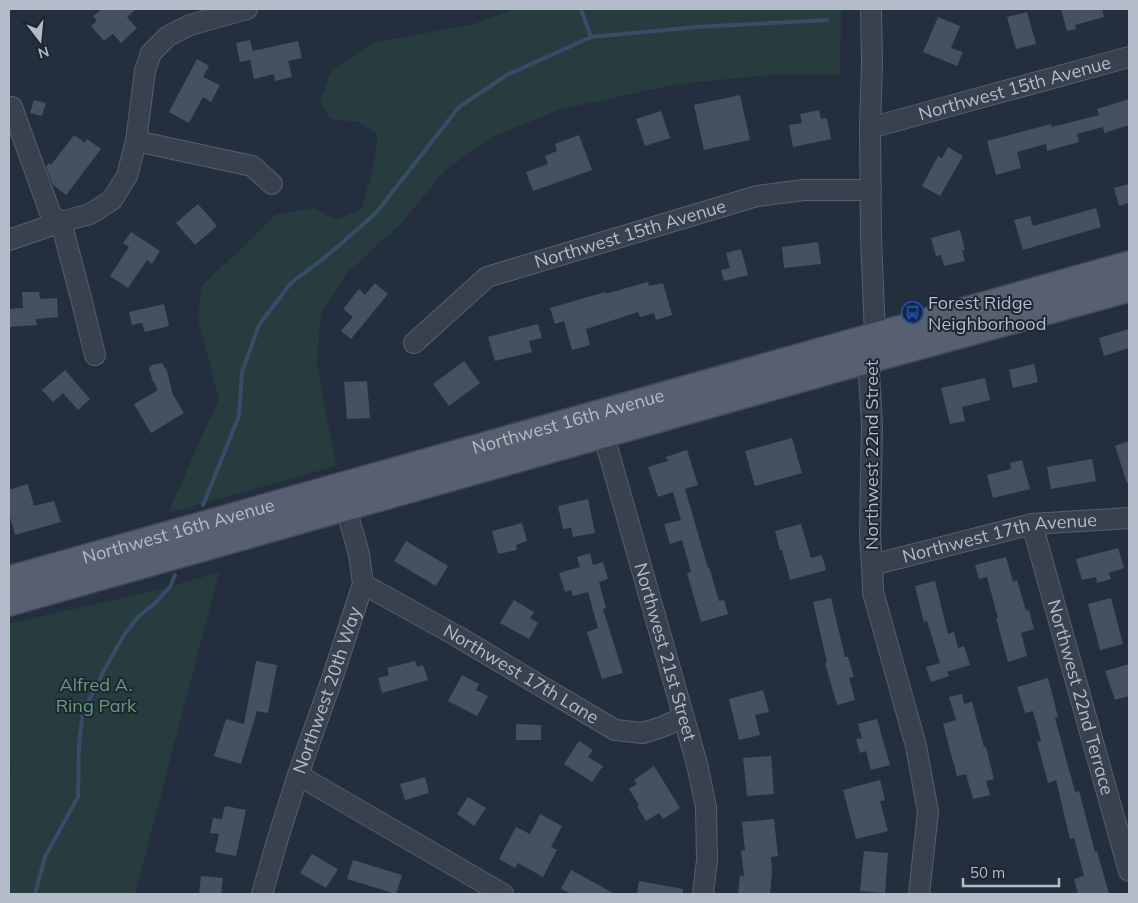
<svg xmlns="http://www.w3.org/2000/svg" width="1138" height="903" font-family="Mulish,sans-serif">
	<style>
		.green { fill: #263c3f }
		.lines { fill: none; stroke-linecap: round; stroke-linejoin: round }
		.stream { stroke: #394c67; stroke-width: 4 }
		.building { fill: #455162 }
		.minor-casing { stroke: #565f6c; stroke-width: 22 }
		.major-casing { stroke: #414a57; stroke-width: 28 }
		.minor { stroke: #38414e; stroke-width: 20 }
		.major { stroke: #56606e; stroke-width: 25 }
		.labels { text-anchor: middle; stroke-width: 4; stroke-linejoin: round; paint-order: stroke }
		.street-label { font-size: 18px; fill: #b4bcc9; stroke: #1d2633 }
		.poi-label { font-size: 18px; fill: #b4bcc9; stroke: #1d2633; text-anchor: start }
		.park-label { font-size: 18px; fill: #6b9a76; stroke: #1d2633 }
	</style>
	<rect width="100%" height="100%" fill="#242f3e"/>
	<path class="green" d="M513 9H841L840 75H770L678 84 561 109 492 137 444 171 403 222 346 274 321 312 317 364 336 466 168 513 219 398 198 320 201 287 275 215 314 208 337 220 362 208 374 164 378 135 359 122 330 119 320 101 331 72 348 59 373 43 474 24Z
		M219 572 135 894H9V780L11 770 9 761V624L170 587Z"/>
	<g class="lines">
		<path class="stream" d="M591 37 697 27 827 20
			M203 505 239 416 242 372 259 325 291 283 328 255 376 213 459 107 507 75 591 37 581 9
			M35 894 45 857 78 797 79 743 83 713 103 672 124 635 138 617 156 602 170 587 175 575"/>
	</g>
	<path class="building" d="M102 9H136L127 17 137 28 121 43 113 34 104 41 91 26 97 21 93 16Z
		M1061 9H1102L1104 17 1075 25 1076 29 1067 31Z
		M1027 12 1036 44 1016 49 1007 17Z
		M938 17 960 26 951 48 963 52 957 66 923 52Z
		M250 40 253 51 298 41 302 58 288 61 292 77 275 81 274 74 254 79 250 60 240 62 236 43Z
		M197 59 209 66 203 77 220 85 211 102 203 97 189 123 169 112Z
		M740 95 750 140 704 150 694 105Z
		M1129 99V125L1104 133 1103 127 1077 134 1079 142 1047 151 1046 144 1017 152 1021 168 996 175 987 141 1051 124 1052 127 1099 115 1097 109Z
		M34 100 46 103 42 116 30 113Z
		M819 110 821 119 827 118 831 139 793 147 789 125 802 123 800 114Z
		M661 111 670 138 645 146 636 119Z
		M74 135 85 143 87 139 101 149 66 195 53 185 46 167 49 163 51 165Z
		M579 135 592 170 533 191 526 172 548 164 545 156 557 151 555 144Z
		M948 147 963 156 940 196 922 186 938 156 942 158Z
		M1129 184V203L1119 206 1114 188Z
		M198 204 217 226 195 245 176 223Z
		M1096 208 1101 227 1023 250 1014 220 1030 216 1033 226Z
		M960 230 965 250H962L965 261 944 266 941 255 936 256 931 238Z
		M131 232 160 251 152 264 147 260 128 288 110 276 129 247 123 243Z
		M818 242 821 264 784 268 782 247Z
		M741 249 748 275 724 281 721 270 730 268 726 253Z
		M648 282 649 286 663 283 672 315 656 320 654 313 640 317 638 312 586 329 590 345 572 350 564 321 555 324 550 308 605 292V294Z
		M375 283 388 294 351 339 341 331 353 317 343 309 359 289 365 295Z
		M22 292H39L40 299 57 298 58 317 36 319 37 325 9 327V309L23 308Z
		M164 304 169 326 145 332 142 323 132 325 129 312Z
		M538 324 542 338 529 341 532 352 495 361 488 337Z
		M1129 329V348L1104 356 1099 338Z
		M464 361 480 383 449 406 433 384Z
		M162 363 167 371 173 395 184 413 151 433 134 404 158 390 152 379 149 368 152 365Z
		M1034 364 1038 382 1013 388 1009 370Z
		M65 370 90 399 78 410 63 393 53 402 42 390Z
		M985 378 990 400 962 407 965 421 950 424 941 388Z
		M367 381 370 418 347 419 344 382Z
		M792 438 802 473 755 486 745 451Z
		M1129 441V482L1127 483 1115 446Z
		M687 450 698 485 685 489 708 568 709 567 719 601 724 600 728 614 701 622 687 573 691 572 682 540 670 544 664 524 681 520 673 492 658 497 648 467 668 461 666 457Z
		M1092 459 1096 481 1051 489 1047 467Z
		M1022 460 1030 489 993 498 987 475 1011 469 1010 463Z
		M28 484 34 506 54 501 61 522 15 535 9 513V490Z
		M588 499 595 533 573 537 571 528 563 529 558 506Z
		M522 523 527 541 516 545 517 550 498 554 492 531Z
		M801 524 811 558 822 555 826 570 790 580 782 550H780L775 531Z
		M406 541 448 566 436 586 394 561Z
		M1118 548 1124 568 1109 573 1111 579 1097 583 1096 577 1082 580 1076 559Z
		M590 553 593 565 603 562 608 579 599 582 606 608 603 609 623 673 602 679 587 632 598 628 588 592 573 596 571 590 565 592 559 573 580 567 577 557Z
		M1006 557 1013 582 1017 580 1026 611 1029 610 1034 629 1021 633 1027 656 1008 662 996 618H998L987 577 979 579 975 565Z
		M935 581 948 634 954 632 958 648 964 646 970 665 947 672 949 676 931 682 926 667 940 663 927 621 924 622 915 586Z
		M831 598 845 657H848L854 677 849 678 855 700 837 705 825 663 827 662 813 602Z
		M1111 598 1123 644 1100 650 1088 604Z
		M514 600 534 612 530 618 538 623 529 639 500 623Z
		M256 661 277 665 268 713 257 711 241 764 214 756 226 719 244 724Z
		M415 661 417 667 423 665 428 680 382 693 378 678 389 675 387 668Z
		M1129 664V696L1115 700 1105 671Z
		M462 675 479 684 476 690 488 696 477 716 448 701Z
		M1048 678 1058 717 1055 718 1075 792 1079 791 1095 852 1097 851 1109 894H1078L1074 879 1084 876 1074 838 1070 839 1056 780 1048 783 1037 742 1041 741 1033 711 1025 713 1017 687Z
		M763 690 769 712 755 715 760 735 739 740 729 699Z
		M962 694 964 704 972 702 984 747H986L994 779 986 781 990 795 973 799 966 774 957 776 943 724 956 720 949 697Z
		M877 719 890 765 871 770 866 751 860 753 856 739 862 738 858 724Z
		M516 724 541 725V740H516Z
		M579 741 593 750 588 757 603 766 592 782 564 764Z
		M771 756 774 794 747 796 743 758Z
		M654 766 680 808 663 819 659 813 646 821 637 806 639 805 629 789 637 784 634 780Z
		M425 777 429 793 405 800 400 784Z
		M880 780 885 800 880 801 888 831 856 839 843 790Z
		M468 797 486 808 474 826 457 814Z
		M225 806 246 810 236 856 215 852 219 834 210 833 213 818 222 819Z
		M540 814 562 826 551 847 557 850 543 877 518 863 515 868 499 859 516 827 530 834Z
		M774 819 778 856 771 857 772 872 770 894H738L740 875 744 876 741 851 745 850 742 822Z
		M864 851 888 853 885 893 860 891Z
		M312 854 338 869 326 888 300 873Z
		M353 860 402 875 396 894 347 879Z
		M571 870 615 894H572L561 889Z
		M201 876 223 878 221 894H199Z
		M639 881 683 889V894H637Z"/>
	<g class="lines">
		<defs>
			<g id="minor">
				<path d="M871 9 872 62 870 128 871 238 875 335 869 374 872 425 870 537 872 565 873 592 916 746 928 812 919 894"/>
				<path d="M12 107 51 215 61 222 81 298 95 355"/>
				<path id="s1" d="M870 128 1129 57"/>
				<path d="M136 141 252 166 272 184"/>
				<path d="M9 240 61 222 90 214 112 200 127 176 136 141 145 71 151 53 168 36 190 25 247 9"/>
				<path id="s2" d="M414 343 487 277 757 196 804 190H871"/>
				<path id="s3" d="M600 422 697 764 706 807 707 860 703 894"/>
				<path id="s4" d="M1032 524 1129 871"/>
				<path id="s5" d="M872 565 1032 524 1129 518"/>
				<path id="s6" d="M363 584 455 635 615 730 643 733 662 727 684 717"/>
				<path d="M298 775 503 894"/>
				<path id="s7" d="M262 894 278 838 298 775 333 676 363 584 359 554 342 494"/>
			</g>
			<g id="major">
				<path id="s8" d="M9 579 1129 264"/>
				<path d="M9 603 837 369 1129 289"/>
			</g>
		</defs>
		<use href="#minor" class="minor-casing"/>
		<use href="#major" class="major-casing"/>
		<use href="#minor" class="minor"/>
		<use href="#major" class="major"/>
	</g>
	<defs>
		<symbol id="bus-ring" viewBox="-11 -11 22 22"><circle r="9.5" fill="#1d2633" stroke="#1a4fb4" stroke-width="1.5"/><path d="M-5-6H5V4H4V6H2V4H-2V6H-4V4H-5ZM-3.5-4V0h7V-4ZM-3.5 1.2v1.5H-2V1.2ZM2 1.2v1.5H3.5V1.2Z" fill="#1a4fb4"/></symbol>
	</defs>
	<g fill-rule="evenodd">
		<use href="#bus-ring" x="900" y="300" width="25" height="25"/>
	</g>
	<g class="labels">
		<g class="street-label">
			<text dy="6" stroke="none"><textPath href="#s1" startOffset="150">Northwest 15th Avenue</textPath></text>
			<text dy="6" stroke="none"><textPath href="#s2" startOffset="248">Northwest 15th Avenue</textPath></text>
			<text dy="6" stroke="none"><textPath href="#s8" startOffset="581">Northwest 16th Avenue</textPath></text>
			<text transform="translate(872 455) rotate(-90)" y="6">Northwest 22nd Street</text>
			<text dy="6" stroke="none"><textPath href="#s8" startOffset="176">Northwest 16th Avenue</textPath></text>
			<text dy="6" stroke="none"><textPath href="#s5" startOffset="131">Northwest 17th Avenue</textPath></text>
			<text dy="6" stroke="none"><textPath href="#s3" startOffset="239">Northwest 21st Street</textPath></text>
			<text dy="6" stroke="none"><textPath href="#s6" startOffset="182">Northwest 17th Lane</textPath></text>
			<text dy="6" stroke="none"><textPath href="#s7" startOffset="214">Northwest 20th Way</textPath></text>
			<text dy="6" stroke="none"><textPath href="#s4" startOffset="180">Northwest 22nd Terrace</textPath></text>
		</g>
		<g class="poi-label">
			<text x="928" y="309">Forest Ridge<tspan x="928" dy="21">Neighborhood</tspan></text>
		</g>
		<g class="park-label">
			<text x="96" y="691">Alfred A.<tspan x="96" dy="21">Ring Park</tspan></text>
		</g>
	</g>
	<rect width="1138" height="903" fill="none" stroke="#b4bcc9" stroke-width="20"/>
	<g transform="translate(40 40) rotate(164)" stroke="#1d2633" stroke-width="4" paint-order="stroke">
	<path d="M0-4L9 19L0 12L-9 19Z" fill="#b4bcc9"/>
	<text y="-8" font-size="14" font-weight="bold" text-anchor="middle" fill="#b4bcc9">N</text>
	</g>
	<path d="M963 878v8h96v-8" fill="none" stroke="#b4bcc9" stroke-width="2.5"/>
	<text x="970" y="878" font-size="15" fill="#b4bcc9" stroke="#1d2633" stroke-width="4" paint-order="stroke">50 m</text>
</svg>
